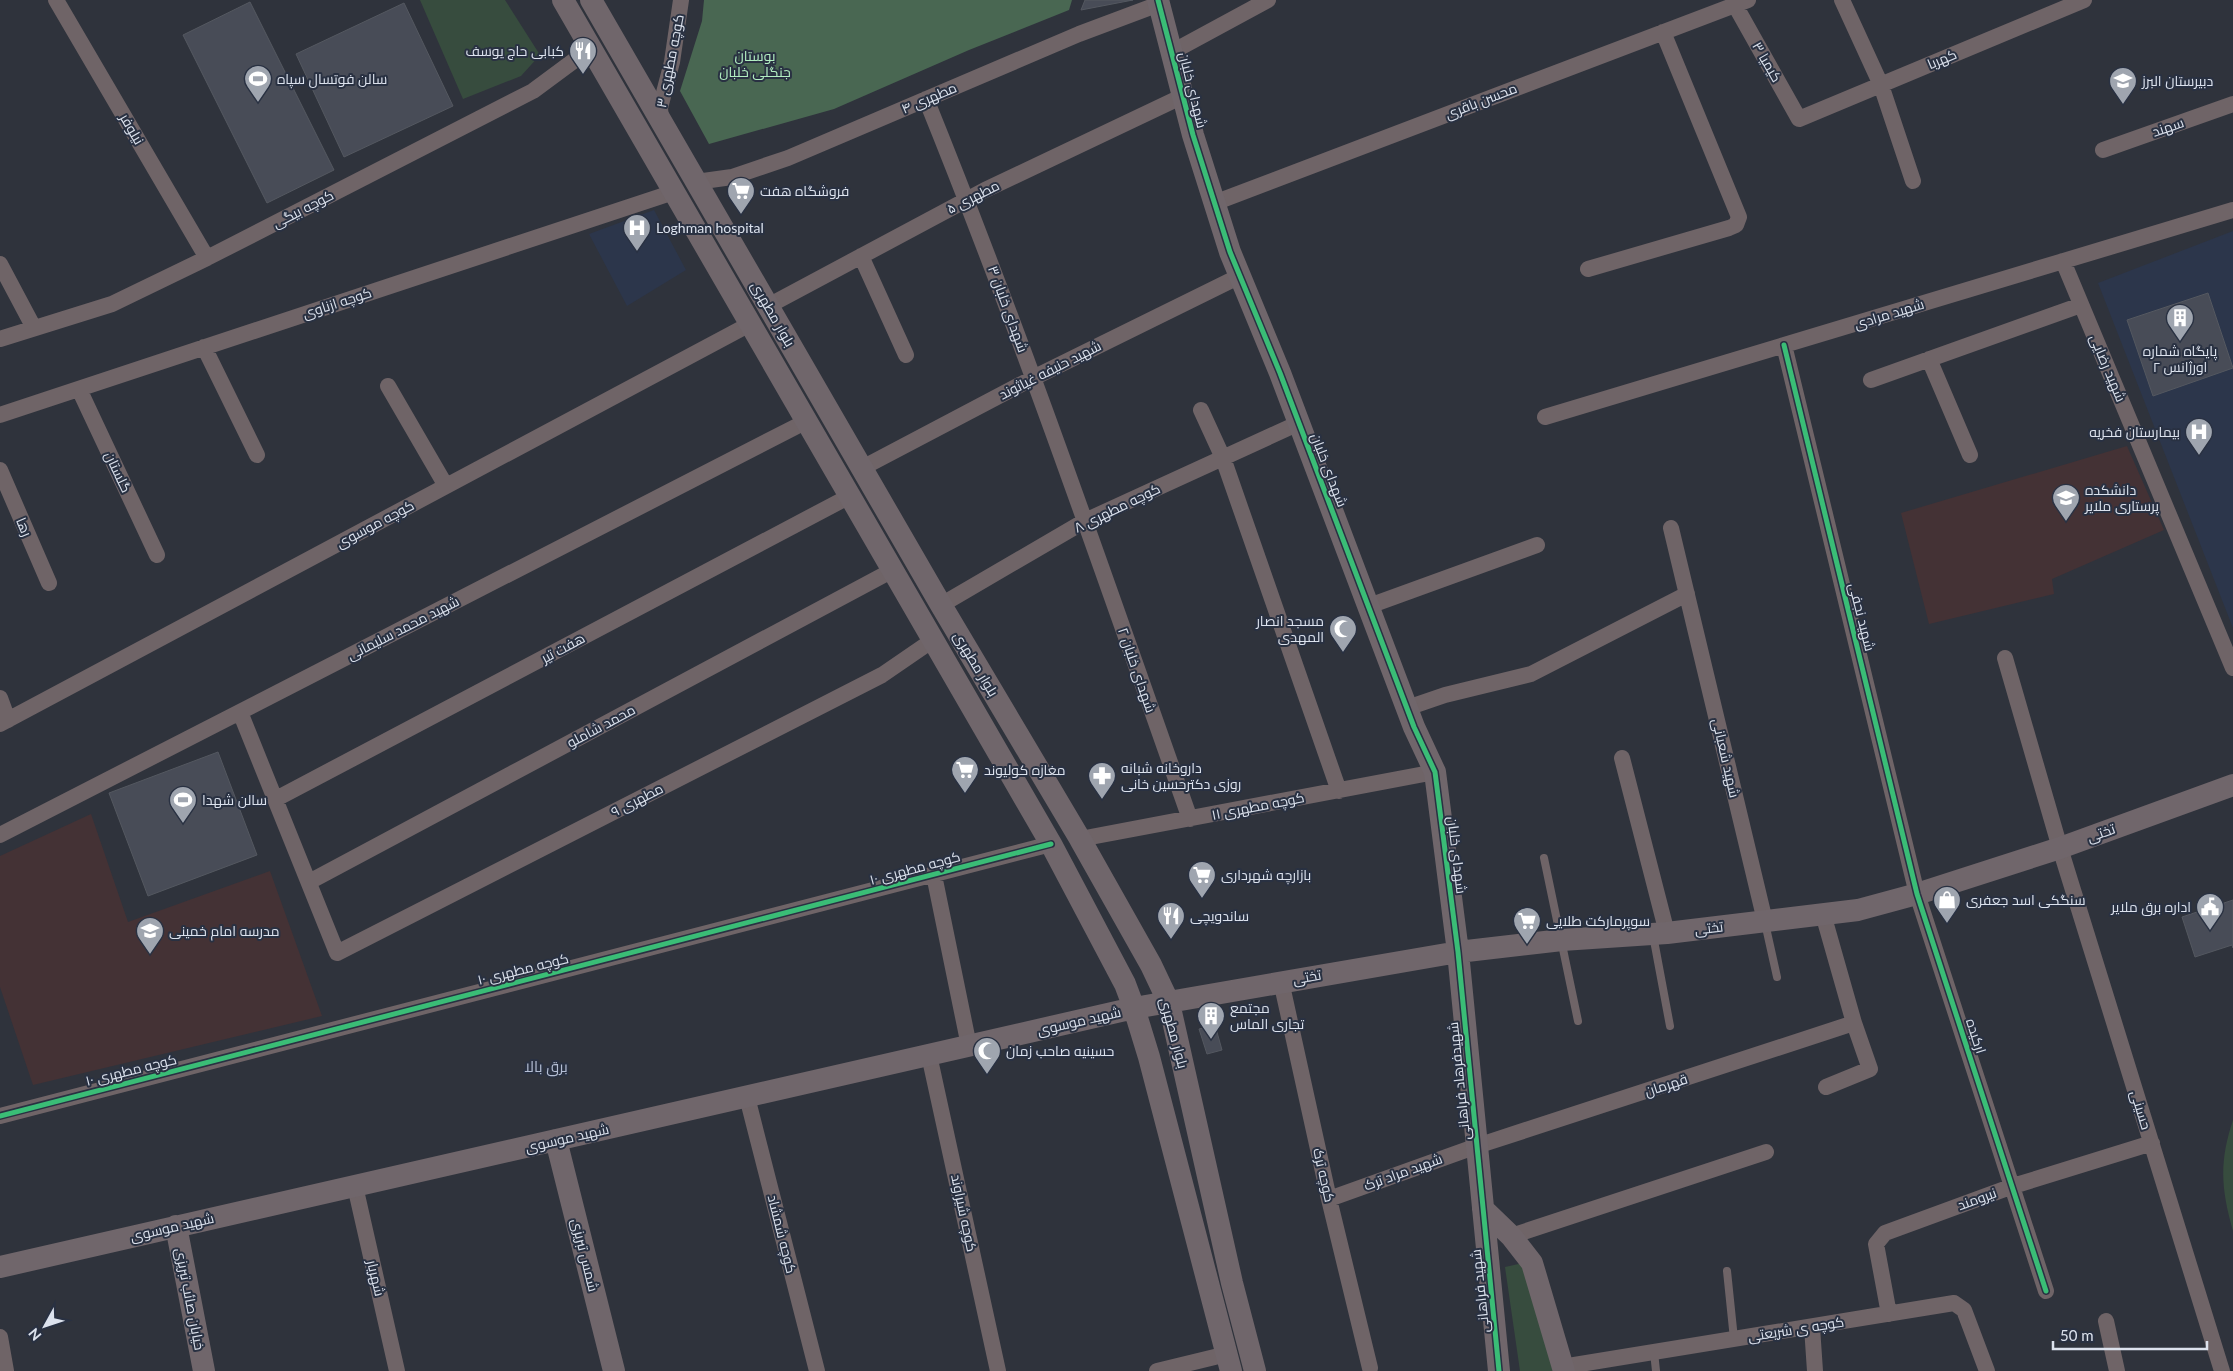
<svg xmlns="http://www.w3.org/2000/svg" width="2233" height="1371" font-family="Lato,Cairo,sans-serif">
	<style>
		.built { fill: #2c364b }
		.education { fill: #443235 }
		.green { fill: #374c3e }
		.forest { fill: #496752 }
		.building { fill: #484c57; stroke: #545860 }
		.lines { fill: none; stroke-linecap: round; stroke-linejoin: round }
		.lane { stroke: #6f6467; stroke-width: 8 }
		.street { stroke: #6f6467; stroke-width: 16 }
		.secondary { stroke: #70666b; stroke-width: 22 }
		.cycleway-casing { stroke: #293142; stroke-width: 8 }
		.cycleway { stroke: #3abd76; stroke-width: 5 }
		.labels { text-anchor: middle; stroke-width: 4; stroke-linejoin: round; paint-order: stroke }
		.poi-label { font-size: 14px; fill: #dce2ed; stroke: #293142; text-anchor: start }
		.park-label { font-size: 14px; fill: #b3efc2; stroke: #293142 }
		.street-label { font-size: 14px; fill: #dce2ed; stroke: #293142 }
		.neighbourhood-label { font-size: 15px; fill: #b4bed4; stroke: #293142 }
	</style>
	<rect width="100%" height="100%" fill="#2f333c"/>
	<path class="built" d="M654 210 686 270 627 306 589 234Z
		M2233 231V628L2098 283Z"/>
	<path class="education" d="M2127 446 2164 530 2052 579 2054 594 1929 624 1901 513Z
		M91 814 128 922 270 871 322 1016 33 1085 0 987V856Z"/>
	<path class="green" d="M420 0H505L540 55 521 76 463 99Z
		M2233 1120V1231C2221 1189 2219 1162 2233 1120Z
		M1523 1263 1554 1371H1520L1505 1267Z"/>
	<path class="forest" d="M704 0H1072L1069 10 969 50 834 109 709 144 680 91 702 21Z"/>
	<path class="building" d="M1085 0H1133L1081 10Z
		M250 2 334 170 267 203 183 35Z
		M404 3 453 106 344 157 296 54Z
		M2208 293 2233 368 2153 396 2127 320Z
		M218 752 257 855 148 896 109 793Z
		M2233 900V948L2232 945 2195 957 2182 917Z
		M1215 1025 1222 1050 1207 1054 1199 1029Z"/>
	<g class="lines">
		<path class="lane" d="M1544 858 1578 1021
			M1765 923 1777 977
			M1653 935 1670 1026
			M1727 1271 1734 1339
			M1654 1352 1656 1371"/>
		<path class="street" d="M56 0 207 258
			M1842 0 1881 85 1913 181
			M1735 5 1799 119 2084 0
			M1172 52 1268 0
			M926 99C1022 336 1105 578 1190 819
			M661 120 660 108 672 62 681 0
			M2103 150 2233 104
			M696 182 732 177 788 158 1079 34 1159 4
			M1214 203 1748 0
			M861 256 906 355
			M2063 261 2233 668
			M0 264 34 328
			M1588 269 1729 228 1736 225 1739 217 1663 32
			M768 306 985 190 1183 96
			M0 339 112 304 207 258 533 91 591 48
			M1784 345 1917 894 2046 1291
			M204 347 257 455
			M1929 359 1970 455
			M1871 380 2081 305
			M388 386 446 486
			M79 389 157 555
			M1201 410 1223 458 1339 791
			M0 415 674 192
			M1545 417 2233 210
			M862 468 1033 378 1240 276
			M0 470 49 583
			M1671 528 1765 921
			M941 605 1085 521 1299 423
			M1369 606 1537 545
			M2005 658 2060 848 2222 1371
			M0 698 8 720
			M1407 708 1445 695 1531 674 1687 594
			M240 712 337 953 882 675 933 640
			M0 724 750 324
			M1622 758 1667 933
			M276 799 850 496
			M0 835 807 421
			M1080 839 1435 772
			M934 875 969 1046
			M309 882 893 570
			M1281 981 1329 1199 1370 1368
			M929 1055 998 1371
			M1826 1087 1870 1069 1854 1023
			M747 1097 817 1371
			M0 1116 1051 844
			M355 1186 397 1371
			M1329 1199 1477 1146 1854 1023 1823 914
			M1511 1236 1766 1152
			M1889 1314 1876 1244 1885 1233 2013 1186 2152 1143
			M2106 1321 2117 1371
			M1812 1327 1815 1371
			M0 1337 6 1371
			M1562 1367 1954 1303 1964 1310 1987 1371
			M1157 1371 1227 1354"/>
		<path class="secondary" d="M563 0 1051 844 1125 984 1134 1008 1149 1057 1231 1371
			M591 0 941 605 1080 839 1151 965 1169 1003 1232 1283 1255 1371
			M1158 0 1193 135 1230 252 1280 373 1414 727 1435 772 1458 952 1499 1371
			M556 1140 614 1371
			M1483 1209 1511 1236 1532 1263 1564 1371
			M176 1226 204 1371
			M0 1267 1134 1008 1458 952 1562 940 1667 933 1858 910 1917 894 2060 848 2233 785"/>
		<defs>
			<path id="cycleway" d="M1158 0 1193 135 1230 252 1280 373 1414 727 1435 772 1458 952 1499 1371
				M1784 345 1917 894 2046 1291
				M0 1116 1051 844"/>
		</defs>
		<use href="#cycleway" class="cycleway-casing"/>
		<use href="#cycleway" class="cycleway"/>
	</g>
	<defs>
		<symbol id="restaurant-pin" viewBox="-11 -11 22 30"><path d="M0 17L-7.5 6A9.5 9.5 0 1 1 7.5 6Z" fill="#9fa5af" stroke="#293142"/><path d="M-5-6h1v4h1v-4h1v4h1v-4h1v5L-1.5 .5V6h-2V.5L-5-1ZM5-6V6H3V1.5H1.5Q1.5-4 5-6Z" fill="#fff"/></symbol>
		<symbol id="stadium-pin" viewBox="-11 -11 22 30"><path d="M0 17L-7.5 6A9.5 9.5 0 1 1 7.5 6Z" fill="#9fa5af" stroke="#293142"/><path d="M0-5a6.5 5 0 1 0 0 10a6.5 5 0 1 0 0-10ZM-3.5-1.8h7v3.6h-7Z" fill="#fff"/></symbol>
		<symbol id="school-pin" viewBox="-11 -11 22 30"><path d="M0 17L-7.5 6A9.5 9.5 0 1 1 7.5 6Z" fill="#9fa5af" stroke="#293142"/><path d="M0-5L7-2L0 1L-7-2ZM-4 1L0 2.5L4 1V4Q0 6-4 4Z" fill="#fff"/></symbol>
		<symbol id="supermarket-pin" viewBox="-11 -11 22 30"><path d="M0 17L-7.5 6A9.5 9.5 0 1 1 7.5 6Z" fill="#9fa5af" stroke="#293142"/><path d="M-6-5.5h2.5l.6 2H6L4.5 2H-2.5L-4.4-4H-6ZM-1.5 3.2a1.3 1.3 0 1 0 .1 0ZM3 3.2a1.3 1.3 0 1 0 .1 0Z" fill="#fff"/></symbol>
		<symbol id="hospital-pin" viewBox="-11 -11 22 30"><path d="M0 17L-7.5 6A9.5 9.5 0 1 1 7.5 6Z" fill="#9fa5af" stroke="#293142"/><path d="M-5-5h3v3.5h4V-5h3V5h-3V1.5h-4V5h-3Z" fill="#fff"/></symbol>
		<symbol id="building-pin" viewBox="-11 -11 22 30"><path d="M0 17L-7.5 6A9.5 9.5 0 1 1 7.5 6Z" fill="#9fa5af" stroke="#293142"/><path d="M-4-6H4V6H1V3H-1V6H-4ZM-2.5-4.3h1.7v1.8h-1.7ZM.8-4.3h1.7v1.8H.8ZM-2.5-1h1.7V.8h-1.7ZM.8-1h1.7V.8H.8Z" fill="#fff"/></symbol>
		<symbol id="university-pin" viewBox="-11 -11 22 30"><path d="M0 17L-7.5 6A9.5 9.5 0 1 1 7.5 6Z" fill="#9fa5af" stroke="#293142"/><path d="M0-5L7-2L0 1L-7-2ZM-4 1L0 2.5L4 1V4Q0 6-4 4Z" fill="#fff"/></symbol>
		<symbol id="mosque-pin" viewBox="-11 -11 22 30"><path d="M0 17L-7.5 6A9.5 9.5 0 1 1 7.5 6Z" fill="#9fa5af" stroke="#293142"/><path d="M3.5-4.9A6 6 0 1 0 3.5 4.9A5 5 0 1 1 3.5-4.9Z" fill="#fff"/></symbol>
		<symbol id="pharmacy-pin" viewBox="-11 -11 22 30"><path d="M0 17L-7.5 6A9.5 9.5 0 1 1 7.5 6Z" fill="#9fa5af" stroke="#293142"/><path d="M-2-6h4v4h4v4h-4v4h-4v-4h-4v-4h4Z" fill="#fff"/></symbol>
		<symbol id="shop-pin" viewBox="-11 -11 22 30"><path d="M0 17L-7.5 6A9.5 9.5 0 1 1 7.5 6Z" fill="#9fa5af" stroke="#293142"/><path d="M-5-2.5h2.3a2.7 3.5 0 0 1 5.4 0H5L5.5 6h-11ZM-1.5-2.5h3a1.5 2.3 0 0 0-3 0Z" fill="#fff"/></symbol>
		<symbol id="civic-pin" viewBox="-11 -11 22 30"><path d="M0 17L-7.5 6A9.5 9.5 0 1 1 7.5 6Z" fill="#9fa5af" stroke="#293142"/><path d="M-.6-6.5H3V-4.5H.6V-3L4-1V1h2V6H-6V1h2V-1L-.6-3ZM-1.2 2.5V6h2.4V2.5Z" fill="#fff"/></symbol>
	</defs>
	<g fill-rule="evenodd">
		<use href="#restaurant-pin" x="567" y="35" width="32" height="43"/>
		<use href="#stadium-pin" x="242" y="63" width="32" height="43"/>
		<use href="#school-pin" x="2107" y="65" width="32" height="43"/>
		<use href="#supermarket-pin" x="725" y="175" width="32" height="43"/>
		<use href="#hospital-pin" x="621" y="212" width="32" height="43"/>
		<use href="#building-pin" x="2164" y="302" width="32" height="43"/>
		<use href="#hospital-pin" x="2183" y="416" width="32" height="43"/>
		<use href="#university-pin" x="2050" y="482" width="32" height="43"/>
		<use href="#mosque-pin" x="1327" y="613" width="32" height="43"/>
		<use href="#supermarket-pin" x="949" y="754" width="32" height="43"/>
		<use href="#pharmacy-pin" x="1086" y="760" width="32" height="43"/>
		<use href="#stadium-pin" x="167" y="784" width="32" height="43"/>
		<use href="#supermarket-pin" x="1186" y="859" width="32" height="43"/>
		<use href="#shop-pin" x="1931" y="884" width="32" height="43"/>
		<use href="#civic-pin" x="2194" y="891" width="32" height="43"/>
		<use href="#restaurant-pin" x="1155" y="900" width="32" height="43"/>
		<use href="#supermarket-pin" x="1511" y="905" width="32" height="43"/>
		<use href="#school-pin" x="134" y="915" width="32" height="43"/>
		<use href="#building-pin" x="1195" y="1000" width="32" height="43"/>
		<use href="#mosque-pin" x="971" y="1035" width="32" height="43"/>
	</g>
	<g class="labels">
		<g class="poi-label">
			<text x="564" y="56" text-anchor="end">کبابی حاج یوسف</text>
			<text x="277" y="84">سالن فوتسال سپاه</text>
			<text x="2142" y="86">دبیرستان البرز</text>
			<text x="760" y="196">فروشگاه هفت</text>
			<text x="656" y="233">Loghman hospital</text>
			<text x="2180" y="356" text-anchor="middle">پایگاه شماره<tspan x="2180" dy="16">۲ اورژانس</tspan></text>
			<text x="2180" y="437" text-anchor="end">بیمارستان فخریه</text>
			<text x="2085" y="495">دانشکده<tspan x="2085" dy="16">پرستاری ملایر</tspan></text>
			<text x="1324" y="626" text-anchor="end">مسجد انصار<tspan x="1324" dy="16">المهدی</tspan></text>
			<text x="1121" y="773">داروخانه شبانه<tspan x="1121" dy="16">روزی دکترحسین خانی</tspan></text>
			<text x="984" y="775">مغازه کولیوند</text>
			<text x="202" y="805">سالن شهدا</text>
			<text x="1221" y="880">بازارچه شهرداری</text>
			<text x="1966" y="905">سنگکی اسد جعفری</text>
			<text x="2191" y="912" text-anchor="end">اداره برق ملایر</text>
			<text x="1190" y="921">ساندویچی</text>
			<text x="1546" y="926">سوپرمارکت طلایی</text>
			<text x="169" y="936">مدرسه امام خمینی</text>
			<text x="1230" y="1013">مجتمع<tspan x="1230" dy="16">تجاری الماس</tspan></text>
			<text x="1006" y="1056">حسینیه صاحب زمان</text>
		</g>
		<g class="park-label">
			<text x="755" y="61">بوستان<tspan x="755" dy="16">جنگلی خلبان</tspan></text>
		</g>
		<g class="street-label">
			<text transform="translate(1942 59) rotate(-23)" y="5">کهربا</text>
			<text transform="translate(670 61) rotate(-79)" y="5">کوچه مطهری ۳</text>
			<text transform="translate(1767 62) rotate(60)" y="5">کیمیا ۳</text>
			<text transform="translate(1193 90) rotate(76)" y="5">شهدای خلبان</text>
			<text transform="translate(929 98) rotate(-23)" y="5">مطهری ۴</text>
			<text transform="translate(1481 101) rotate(-21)" y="5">محسن باقری</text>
			<text transform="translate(2168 127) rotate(-19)" y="5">سهند</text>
			<text transform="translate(132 129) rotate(60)" y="5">نیلوفر</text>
			<text transform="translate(973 197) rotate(-27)" y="5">مطهری ۵</text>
			<text transform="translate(303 209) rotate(-27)" y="5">کوچه بیگی</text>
			<text transform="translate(337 303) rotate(-18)" y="5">کوچه ازناوی</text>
			<text transform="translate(1008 309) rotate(70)" y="5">شهدای خلبان ۳</text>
			<text transform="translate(773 314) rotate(60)" y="5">بلوار مطهری</text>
			<text transform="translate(1889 314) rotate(-17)" y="5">شهید مرادی</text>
			<text transform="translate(2108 368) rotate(67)" y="5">شهید رضایی</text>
			<text transform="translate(1050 370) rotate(-27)" y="5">شهید حنیفه غیاثوند</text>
			<text transform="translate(1329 470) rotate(69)" y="5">شهدای خلبان</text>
			<text transform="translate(118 472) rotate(65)" y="5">گلستان</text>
			<text transform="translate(1117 508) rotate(-26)" y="5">کوچه مطهری ۸</text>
			<text transform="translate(375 524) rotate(-28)" y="5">کوچه موسوی</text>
			<text transform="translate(24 527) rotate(67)" y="5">رها</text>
			<text transform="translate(1862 617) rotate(76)" y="5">شهید نجفی</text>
			<text transform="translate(403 628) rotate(-27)" y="5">شهید محمد سلیمانی</text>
			<text transform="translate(563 648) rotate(-28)" y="5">هفت تیر</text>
			<text transform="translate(976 664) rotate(59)" y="5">بلوار مطهری</text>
			<text transform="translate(1137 670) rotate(71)" y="5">شهدای خلبان ۲</text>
			<text transform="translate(601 726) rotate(-28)" y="5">محمد شاملو</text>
			<text transform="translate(1726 758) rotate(77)" y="5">شهید شعبانی</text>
			<text transform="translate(637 800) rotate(-27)" y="5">مطهری ۹</text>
			<text transform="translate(1258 806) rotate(-11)" y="5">کوچه مطهری ۱۱</text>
			<text transform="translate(2101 833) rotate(-20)" y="5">تختی</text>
			<text transform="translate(1457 855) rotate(83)" y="5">شهدای خلبان</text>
			<text transform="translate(915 868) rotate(-15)" y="5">کوچه مطهری ۱۰</text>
			<text transform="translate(1709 928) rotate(-7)" y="5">تختی</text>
			<text transform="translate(523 969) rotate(-14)" y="5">کوچه مطهری ۱۰</text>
			<text transform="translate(1307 977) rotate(-10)" y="5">تختی</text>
			<text transform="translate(1079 1021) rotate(-13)" y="5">شهید موسوی</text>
			<text transform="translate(1174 1033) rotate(75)" y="5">بلوار مطهری</text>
			<text transform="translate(1976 1036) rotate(72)" y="5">ارکیده</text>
			<text transform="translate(131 1070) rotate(-14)" y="5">کوچه مطهری ۱۰</text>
			<text transform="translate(1459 1081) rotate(-96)" y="5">شهیدفرهاد فراهانی</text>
			<text transform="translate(1666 1085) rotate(-18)" y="5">قهرمان</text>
			<text transform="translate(2141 1110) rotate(73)" y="5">حسینی</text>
			<text transform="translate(567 1138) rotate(-13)" y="5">شهید موسوی</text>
			<text transform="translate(1403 1172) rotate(-20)" y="5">شهید مراد ترک</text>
			<text transform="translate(1324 1175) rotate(77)" y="5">کوچه ترک</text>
			<text transform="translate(1977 1199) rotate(-20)" y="5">نیرومند</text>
			<text transform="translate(964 1213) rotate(78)" y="5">کوچه شیراوند</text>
			<text transform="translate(172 1227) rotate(-13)" y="5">شهید موسوی</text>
			<text transform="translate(782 1234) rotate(76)" y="5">کوچه شمشاد</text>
			<text transform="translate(585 1255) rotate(76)" y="5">شمس تبریزی</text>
			<text transform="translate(376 1278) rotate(77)" y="5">شهریار</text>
			<text transform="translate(1480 1291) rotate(-96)" y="5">شهید فراهانی</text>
			<text transform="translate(190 1299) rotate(79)" y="5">خیابان صائب تبریزی</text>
			<text transform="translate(1796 1329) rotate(-9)" y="5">کوچه ی شریعتی</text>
		</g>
		<g class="neighbourhood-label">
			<text x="546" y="1072">برق بالا</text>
		</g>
	</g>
	<g transform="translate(45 1326) rotate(230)" stroke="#293142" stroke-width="4" paint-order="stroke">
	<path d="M0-4L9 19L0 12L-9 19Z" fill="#dce2ed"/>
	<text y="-8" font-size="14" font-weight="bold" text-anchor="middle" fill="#dce2ed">N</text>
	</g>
	<path d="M2053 1341v8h154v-8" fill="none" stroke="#dce2ed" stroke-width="2.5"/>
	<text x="2060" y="1341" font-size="15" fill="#dce2ed" stroke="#293142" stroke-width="4" paint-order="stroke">50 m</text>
</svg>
